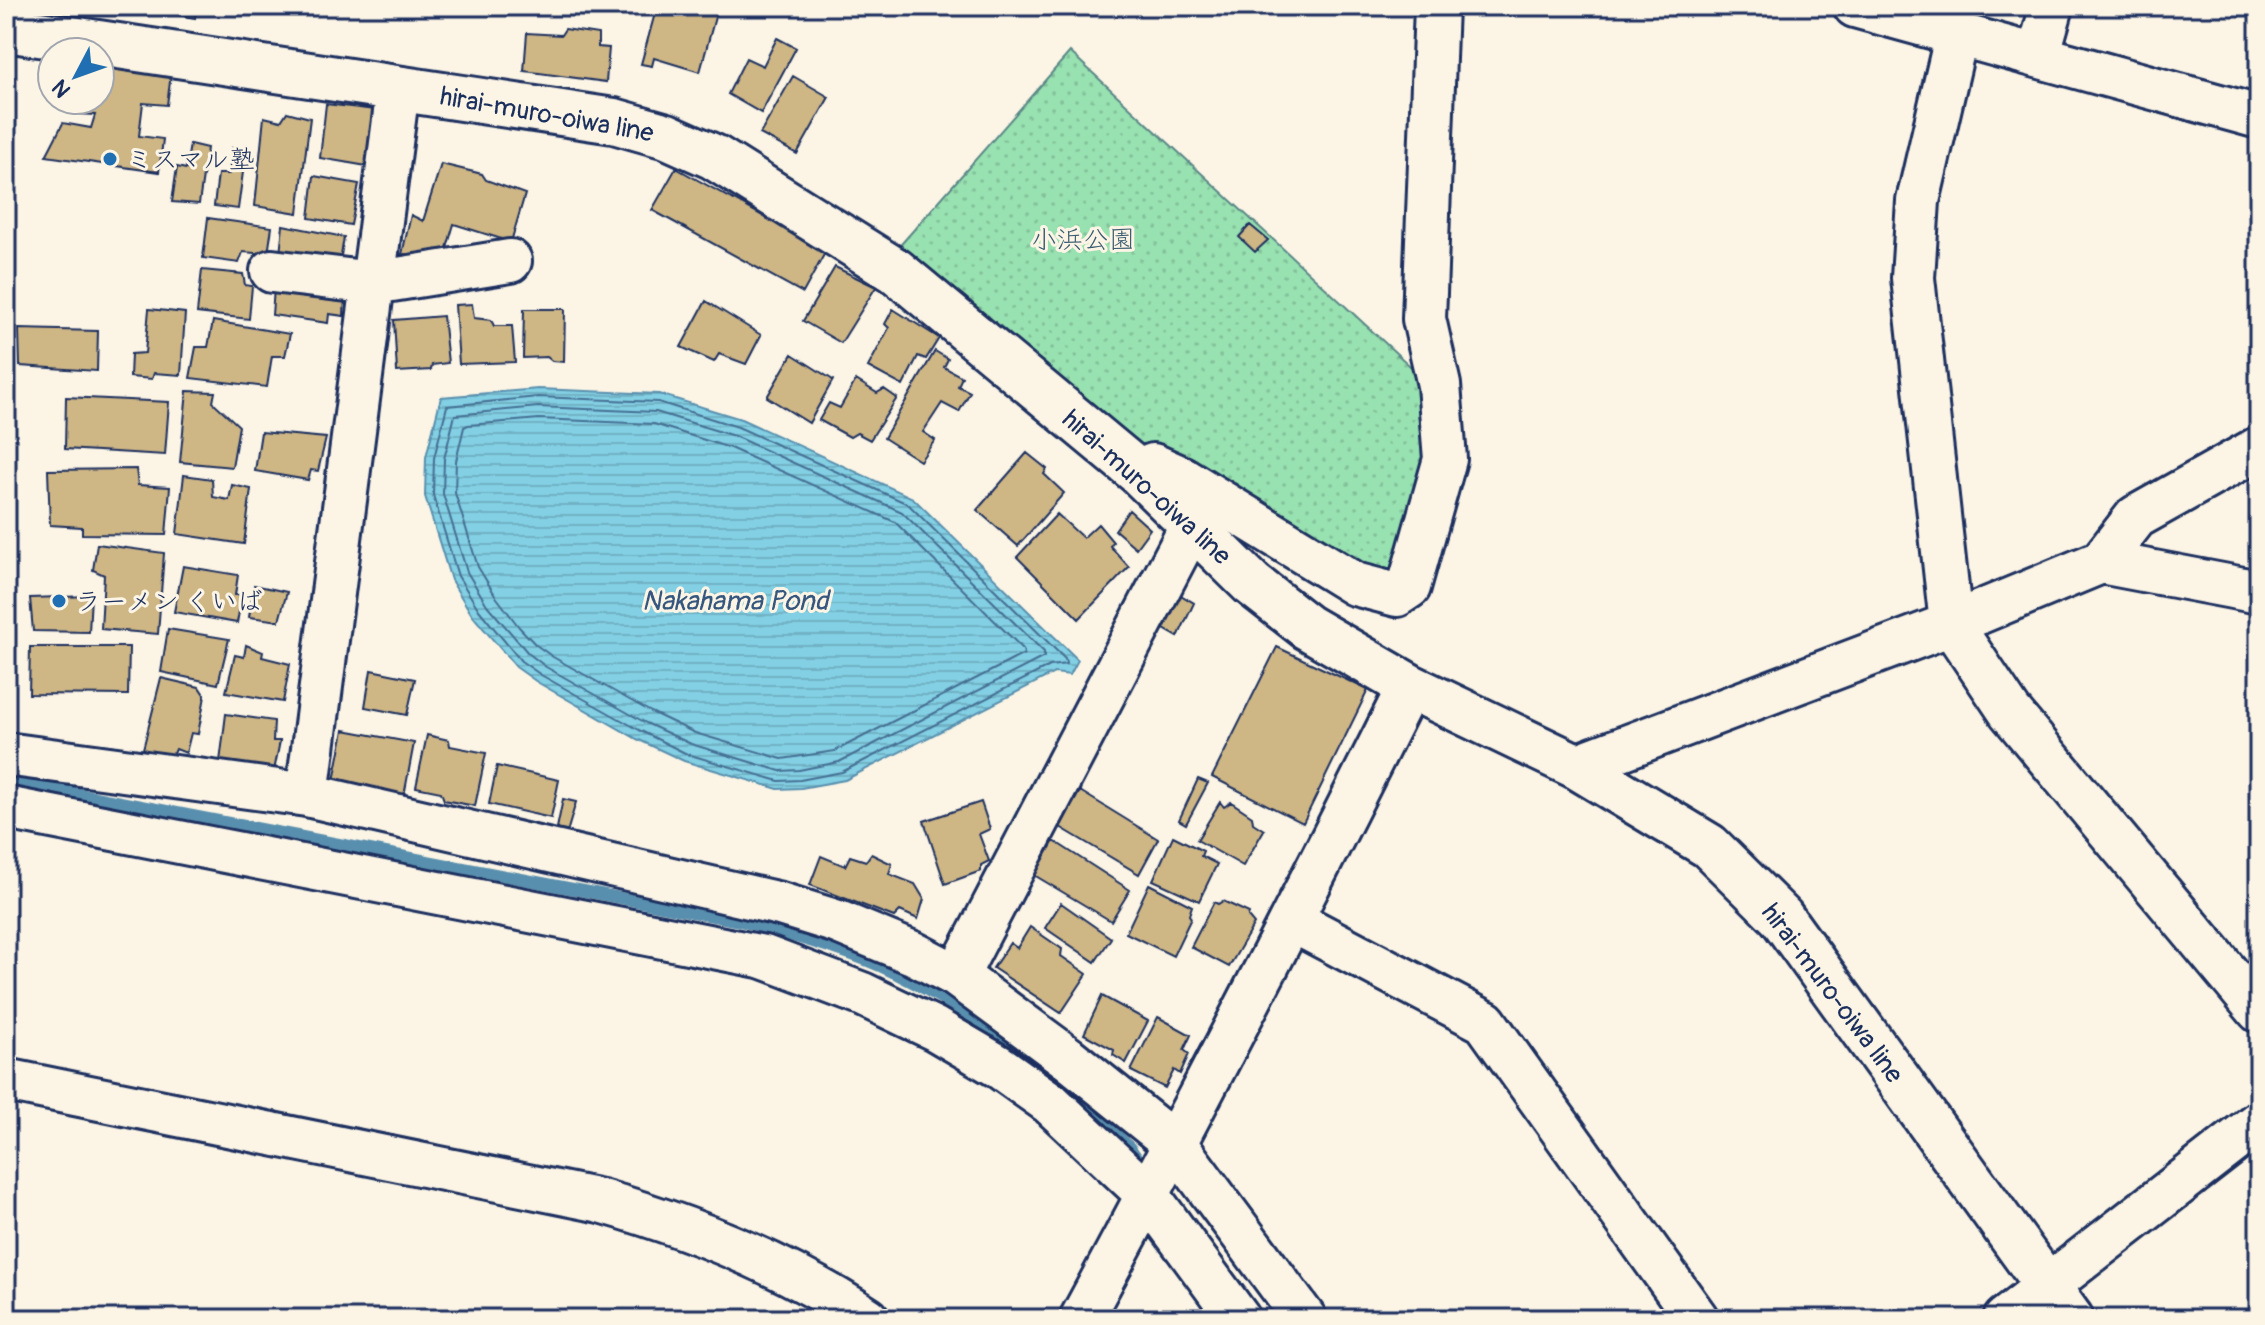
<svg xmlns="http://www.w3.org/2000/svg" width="2265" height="1325" font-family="Pangolin,'Klee One',sans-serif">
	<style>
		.grass { fill: url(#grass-dots); stroke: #5a8887; stroke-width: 2 }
		.water { fill: url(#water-rules); stroke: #598fae; stroke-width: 2 }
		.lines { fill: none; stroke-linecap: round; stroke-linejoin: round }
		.shore { stroke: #456f93; stroke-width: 2 }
		.stream { stroke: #598fae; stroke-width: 12 }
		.building { fill: #ceb685; stroke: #1b2f5e; stroke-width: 2 }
		.street-casing { stroke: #1b2f5e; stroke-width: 48 }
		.secondary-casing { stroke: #1b2f5e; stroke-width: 50 }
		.street { stroke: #fcf5e5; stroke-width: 42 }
		.secondary { stroke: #fcf5e5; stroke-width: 44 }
		.poi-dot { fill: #1f6fb2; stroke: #fcf5e5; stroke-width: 3 }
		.labels { text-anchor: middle; stroke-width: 6; stroke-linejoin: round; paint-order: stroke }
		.street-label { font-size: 26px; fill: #1b2f5e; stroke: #fcf5e5 }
		.poi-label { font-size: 26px; fill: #1b2f5e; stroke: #fcf5e5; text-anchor: start }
		.park-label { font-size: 26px; fill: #3a5c72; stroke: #fcf5e5 }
		.water-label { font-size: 28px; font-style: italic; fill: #35577f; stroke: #fcf5e5 }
	</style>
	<defs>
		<pattern id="grass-dots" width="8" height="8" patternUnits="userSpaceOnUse" patternTransform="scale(2)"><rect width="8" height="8" fill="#98e1b0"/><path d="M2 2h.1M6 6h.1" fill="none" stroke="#82c19a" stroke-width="1.8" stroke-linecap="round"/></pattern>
		<pattern id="water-rules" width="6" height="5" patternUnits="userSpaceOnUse" patternTransform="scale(2)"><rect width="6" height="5" fill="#83cfe3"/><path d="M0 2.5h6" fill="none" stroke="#71b2c5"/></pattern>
	</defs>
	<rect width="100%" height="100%" fill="#fcf5e5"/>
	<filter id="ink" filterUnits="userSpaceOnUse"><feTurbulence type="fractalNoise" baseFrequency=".0125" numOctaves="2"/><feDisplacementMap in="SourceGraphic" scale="16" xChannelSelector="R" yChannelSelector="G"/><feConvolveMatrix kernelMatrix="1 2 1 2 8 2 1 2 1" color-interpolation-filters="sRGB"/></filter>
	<g filter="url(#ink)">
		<path class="grass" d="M1070 52 1423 378 1436 461 1391 584 1152 457 896 250Z"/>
		<path class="water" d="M538 389 659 394 741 419 913 498 1078 660 1070 675 1054 673 845 780 801 788 778 789 684 761 637 739 537 682 516 667 472 615 451 580 425 496 426 457 441 397Z"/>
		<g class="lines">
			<path class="shore" d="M538 397 658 402 738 427 908 504 1065 659 1066 664 1050 666 842 772 800 780 779 781 687 754 641 731 541 675 521 661 479 610 458 576 433 495 434 458 447 406Z
				M538 407 656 412 734 436 902 512 1044 652V657L839 762 799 770 780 771 691 744 646 723 546 667 528 653 487 605 467 572 443 494 444 459 455 415Z
				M539 419 654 424 730 448 895 522 1023 649 1024 654 835 751 782 759 695 733 651 712 553 657 536 645 519 627 497 598 478 567 455 493 456 461 464 427 468 425Z"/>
			<path class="stream" d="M6 780 745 922C796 937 848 950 895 973 984 1017 1060 1079 1130 1148L1139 1161"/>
		</g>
		<path class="building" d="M83 6H131L130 15Z
			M146 6H197L195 18 146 9Z
			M244 6H291L289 14Z
			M657 6H718L700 72 654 58 652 66 641 64Z
			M565 29 598 34V47L609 48 606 82 524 71 527 33 561 35Z
			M777 38 796 48 761 113 728 94 746 58 763 66Z
			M100 65 171 74 167 105 143 103 139 136 163 139 159 172 46 156 63 123 91 128 95 115 81 114 82 104 56 102 100 100Z
			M793 76 829 97 797 154 760 134Z
			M326 104 375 110 367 166 320 158Z
			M287 112 310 118 298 213 255 206 264 117 281 121Z
			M190 144 207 148 199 204 172 202 177 167 186 169Z
			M232 148 246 150 238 209 214 206 218 174H229Z
			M441 164 482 174 486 180 525 194 511 242 454 224 445 255 402 254 411 215 423 221Z
			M676 168 826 251 803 293 652 210Z
			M314 176 359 184 351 225 309 218Z
			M208 218 272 227 268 254 243 252 239 263 203 258Z
			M283 225 344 237 340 262 280 255Z
			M1250 225 1268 240 1255 252 1239 237Z
			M835 267 876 287 841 343 803 321Z
			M202 270 243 274 245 285 252 286 249 319 197 313Z
			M274 288 345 294 344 316 329 314 328 323 272 315Z
			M706 301 761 335 746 364 719 354 714 362 681 347Z
			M472 304 474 318 491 320 494 326H512L515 362 459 364 455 305Z
			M149 309 185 313 181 375 154 373 152 379 130 377 131 354 145 353Z
			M524 309H565L564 362 552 361 547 357 523 358Z
			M893 309 939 338 926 359 918 356 903 386 868 367 889 328 885 324Z
			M443 316 448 363 432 365 431 370 397 372 394 320Z
			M213 321 290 334 285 356H272L267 387 190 378 196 347H208Z
			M19 329 98 331 97 371 20 366Z
			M935 351 948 359 944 367 962 377 958 386 970 392 959 412 942 403 923 432 935 440 920 461 884 438Z
			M792 354 833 380 809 423 767 397Z
			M856 380 877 393 884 389 897 398 870 440 857 433 850 437 819 420 829 403 840 408Z
			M187 391 215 392 213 402 239 426 232 467 180 462Z
			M66 397 169 402 165 455 65 449Z
			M261 432 326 438 318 471 311 470 308 480 255 471Z
			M1027 453 1047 469 1044 474 1064 493 1018 546 977 510Z
			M136 469 138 485 170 487 166 535 82 534V527L50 525 48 470Z
			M184 475 212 479 213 497 229 500 232 485 251 489 244 544 177 534Z
			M1129 510 1150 529 1136 548 1115 530Z
			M1057 514 1083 538 1098 524 1113 542 1110 546 1129 567 1079 619 1017 557Z
			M97 544 164 553 158 634 101 629 104 575 93 570Z
			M183 566 238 575 235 595H242L237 623 174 612Z
			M254 585 287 592 279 621 249 617Z
			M1174 591 1194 603 1178 637 1164 629 1171 610Z
			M91 596 89 632 33 631 30 598Z
			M168 629 229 639 218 684 161 672Z
			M246 645 263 652 262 657 290 664 283 702 226 692 235 655 244 657Z
			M30 647H129L128 695 29 694Z
			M1277 647 1368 690 1303 823 1212 777Z
			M371 670 415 679 407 715 365 707Z
			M161 678 199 687 205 696 198 734 191 733 186 753 176 749 172 758 143 749Z
			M226 714 274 721 273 741H280L274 771 220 762Z
			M344 730 414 743 404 796 334 781Z
			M427 735 449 740 450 746 486 753 475 806 444 800 441 792 416 787Z
			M497 766 559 780 551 818 489 804Z
			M1198 779 1208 783 1186 824 1179 820Z
			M1080 791 1158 839 1139 874 1060 827Z
			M563 799 576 802 566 836 556 833Z
			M981 802 990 829 979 834 989 861 981 865V871L945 884 924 821Z
			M1220 802 1224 807 1231 802 1252 816 1253 823 1264 830 1243 866 1197 840Z
			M1173 836 1203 851 1201 856 1217 864 1199 901 1153 880Z
			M1054 841 1130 890 1111 921 1034 875Z
			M871 854 892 864 889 874 915 884 924 899 918 919 900 911 894 917 810 885 821 856 845 866 850 856 866 861Z
			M1149 884 1192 906 1189 915 1191 918 1173 956 1126 933Z
			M1223 901 1249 913 1248 917 1254 924 1229 967 1191 947 1214 902 1218 904Z
			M1061 903 1111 938 1095 962 1045 928Z
			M1030 927 1062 949 1061 956 1087 974 1061 1013 993 968 1010 943 1017 948Z
			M1102 996 1148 1021 1126 1063 1113 1055 1114 1050 1084 1034Z
			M1158 1017 1191 1035 1184 1050 1189 1054 1180 1074 1174 1070 1165 1088 1131 1071Z"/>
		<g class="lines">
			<defs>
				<path id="street" d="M1855 6 2259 117
					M1957 33 1918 201 1913 278 1951 624 2010 712 2259 1011
					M2038 56 2052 6
					M272 271 373 283 510 261
					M1138 472 1153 465 1182 478 1355 584 1397 595 1409 587 1445 459 1439 385 1424 319 1436 6
					M2101 562 2259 592
					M6 754 307 795 780 904 838 922 913 953 957 976 1068 1058 1176 1145 1305 1319
					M1576 766 1951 624 2101 562 2136 517 2259 448
					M307 795 398 89
					M6 808 764 957 862 994 935 1029 998 1066 1050 1103 1148 1195 1239 1319
					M1293 921 1485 1022 1697 1319
					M957 976 1192 525
					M6 1080 601 1201C695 1228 787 1265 868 1319
					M1081 1319C1194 1110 1303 899 1409 686
					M2005 1319 2259 1122"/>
				<path id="secondary" d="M6 29 614 121 667 136 714 157 896 271 1138 472 1252 584 1307 627 1409 686 1576 766 1709 846 1781 917 2071 1319"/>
			</defs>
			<use href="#street" class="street-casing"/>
			<use href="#secondary" class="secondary-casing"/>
			<use href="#street" class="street"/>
			<use href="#secondary" class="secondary"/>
		</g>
	</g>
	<g class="poi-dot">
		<circle cx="110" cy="159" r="8"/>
		<circle cx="59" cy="601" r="8"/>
	</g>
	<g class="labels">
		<g class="street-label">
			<text transform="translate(547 114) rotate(10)" y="9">hirai-muro-oiwa line</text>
			<text transform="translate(1147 487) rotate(42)" y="9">hirai-muro-oiwa line</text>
			<text transform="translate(1833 993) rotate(53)" y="9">hirai-muro-oiwa line</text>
		</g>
		<g class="poi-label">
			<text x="126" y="168">ミスマル塾</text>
			<text x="75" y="610">ラーメン くいば</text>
		</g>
		<g class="park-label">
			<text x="1083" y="248">小浜公園</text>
		</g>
		<g class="water-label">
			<text x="735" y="610">Nakahama Pond</text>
		</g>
	</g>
	<rect width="2265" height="1325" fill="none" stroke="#fcf5e5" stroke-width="32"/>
	<rect x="16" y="16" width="2233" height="1293" fill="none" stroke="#1b2f5e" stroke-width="3" filter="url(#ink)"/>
	<g transform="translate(76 76) rotate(229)"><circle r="38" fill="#fcf5e5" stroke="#a2a6af" stroke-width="2"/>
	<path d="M0-6L14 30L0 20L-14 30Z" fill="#1f6fb2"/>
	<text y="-12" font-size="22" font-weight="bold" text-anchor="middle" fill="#1b2f5e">N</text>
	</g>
</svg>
